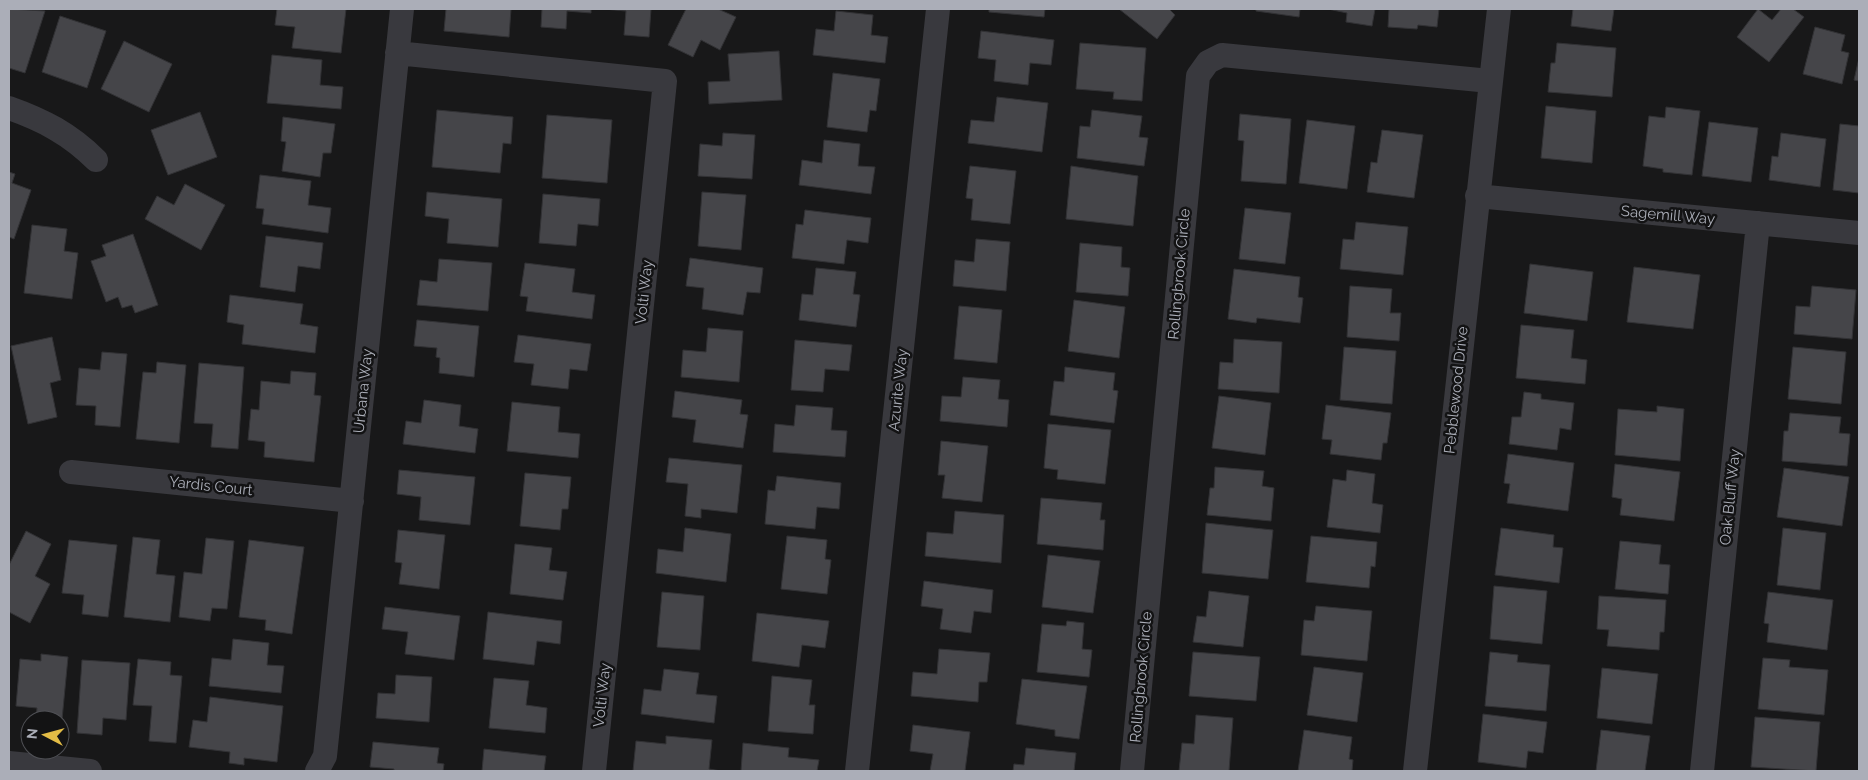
<svg xmlns="http://www.w3.org/2000/svg" width="1868" height="780" font-family="Raleway,sans-serif">
	<style>
		.building { fill: #454549; stroke: #323235 }
		.lines { fill: none; stroke-linecap: round; stroke-linejoin: round }
		.minor { stroke: #39393e; stroke-width: 24 }
		.labels { text-anchor: middle; stroke-width: 5; stroke-linejoin: round; paint-order: stroke }
		.street-label { font-size: 15px; fill: #abaeb8; stroke: #131314 }
	</style>
	<rect width="100%" height="100%" fill="#181819"/>
	<path class="building" d="M9 9 45 11 25 73 9 68Z
		M277 9H346L341 53 292 48 295 27 275 25Z
		M446 9H511L509 37 444 31Z
		M542 9H591V13L567 11 566 29 541 27Z
		M603 9H651L649 37 624 35 626 11Z
		M686 9H718L736 17 720 50 701 40 693 57 668 45Z
		M989 9H1045L1044 17 989 12Z
		M1119 9H1169L1175 15 1157 39Z
		M1256 9H1300L1299 17 1256 11Z
		M1328 9H1375L1372 26 1346 22 1347 13Z
		M1389 9H1439L1437 27 1418 25 1417 29 1388 27Z
		M1573 9H1614L1611 31 1571 26Z
		M1758 9 1772 20 1781 9H1793L1804 17 1769 62 1737 37Z
		M836 11 873 15 871 35 888 37 885 63 813 55 816 29 834 31Z
		M60 16 106 31 87 88 42 72Z
		M1815 27 1845 35 1841 51 1849 53 1842 84 1803 74Z
		M981 31 1054 40 1051 65 1030 63 1028 85 994 81 996 60 978 58Z
		M124 41 172 64 149 112 101 89Z
		M1080 43 1146 48 1142 101 1113 99 1114 92 1076 89Z
		M1557 43 1616 48 1612 97 1548 92 1551 63H1555Z
		M779 51 782 100 709 104 708 82 730 81 728 54Z
		M272 55 322 60 320 85 343 87 341 109 267 103Z
		M1859 58V81L1854 80Z
		M833 73 880 79 876 111 870 110 867 132 827 127Z
		M997 97 1048 103 1042 152 968 143 971 120 994 122Z
		M1546 106 1596 111 1592 163 1541 158Z
		M1666 107 1700 111 1692 175 1663 172V169L1643 166 1649 116 1665 118Z
		M437 110 513 117 511 144 503 143 500 173 432 167Z
		M1092 110 1142 116 1139 137 1148 138 1144 166 1077 158 1080 126 1090 127Z
		M200 112 217 157 168 175 151 130Z
		M1240 114 1291 119 1286 184 1241 181 1244 141 1238 140Z
		M547 115 612 120 607 183 542 178Z
		M283 117 335 124 331 153H323L320 177 282 171 286 142 281 141Z
		M1307 120 1355 126 1347 189 1299 183Z
		M1709 122 1758 128 1751 182 1702 176Z
		M1840 124 1859 126V193L1833 190Z
		M1382 130 1423 135 1414 198 1367 192 1371 162 1377 163Z
		M723 133 755 135 752 179 698 176 700 144 722 146Z
		M1781 133 1826 139 1820 187 1769 180 1772 156 1778 157Z
		M824 140 860 144 858 166 875 167 871 194 799 185 802 160 822 163Z
		M970 166 1016 171 1010 224 971 220 973 199 966 198Z
		M1071 166 1138 176 1133 226 1066 219Z
		M9 172 15 174 12 183 31 190 14 239 9 237Z
		M260 175 311 181 308 205 331 208 328 233 262 224 264 209 256 208Z
		M185 184 225 205 201 250 145 219 157 196 174 205Z
		M427 192 502 199 498 247 447 243 449 219 425 216Z
		M702 192 746 195 741 250 698 246Z
		M543 194 600 199 598 226 578 224 576 246 539 243Z
		M1245 208 1291 213 1285 264 1239 259Z
		M805 210 871 218 868 243 847 240 844 264 792 258 796 224 803 225Z
		M1356 222 1408 227 1403 275 1340 269 1343 239 1354 240Z
		M32 225 67 229 64 251 78 253 72 299 24 293Z
		M133 234 158 305 135 313 132 305 122 308 118 297 106 302 91 261 106 256 102 245Z
		M266 236 323 243 320 269 298 266 295 292 260 287Z
		M976 239 1010 242 1006 291 953 286 955 260 974 262Z
		M1080 243 1122 247 1121 267 1130 268 1128 296 1076 292Z
		M690 258 763 268 760 293 747 292 743 315 702 309 704 288 686 286Z
		M439 259 492 263 488 311 417 305 420 280 437 282Z
		M525 263 575 269 572 292 595 295 592 319 526 311 528 297 520 296Z
		M1530 264 1593 272 1587 321 1524 313Z
		M1634 267 1700 275 1693 329 1627 322Z
		M816 268 856 272 853 294 860 295 856 327 799 320 802 294 813 295Z
		M1234 269 1300 277 1298 297 1303 298 1300 323 1257 318 1256 323 1228 319Z
		M1350 286 1392 289 1390 313H1401L1399 341 1347 337Z
		M1812 286 1856 290 1852 339 1794 334 1796 306 1810 307Z
		M230 295 303 304 300 324 318 327 315 353 242 344 244 325 227 322Z
		M1074 300 1125 307 1119 358 1068 351Z
		M959 306 1002 310 997 363 954 359Z
		M417 320 479 326 474 377 439 373 440 358 436 357 437 348 414 346Z
		M1521 325 1574 330 1571 358 1587 360 1585 384 1516 378Z
		M708 328 743 331 739 382 681 377 683 350 706 352Z
		M518 335 591 344 587 371 570 369 568 389 531 385 534 364 514 362Z
		M52 337 61 380 50 383 57 417 28 424 11 346Z
		M1234 339 1282 342 1279 393 1218 389 1220 362 1233 363Z
		M795 340 852 345 849 371 825 369 823 392 791 390Z
		M1344 347 1396 351 1392 404 1340 400Z
		M1793 347 1846 352 1841 404 1788 399Z
		M102 352 127 354 120 427 95 425 96 406 76 405 79 368 100 370Z
		M157 362 186 365 179 443 136 439 143 372 156 373Z
		M199 363 244 367 238 449 211 447 213 424 194 423Z
		M1065 367 1115 373 1113 390 1118 391 1114 423 1050 415 1054 381 1064 382Z
		M291 371 316 373 314 395 321 396 314 462 264 457 265 442 248 440 251 409 259 410 261 381 290 384Z
		M963 377 1000 380 998 399 1009 400 1007 427 940 421 942 396 961 397Z
		M675 391 742 400 740 414 748 415 743 448 693 442 696 420 672 417Z
		M1524 392 1541 394V399L1574 403 1571 430 1560 428 1557 450 1509 444 1512 417H1521Z
		M1219 396 1271 403 1265 455 1212 448Z
		M424 400 461 405 459 426 478 429 475 453 403 444 406 421 421 423Z
		M512 402 560 407 558 432 580 434 578 458 507 451Z
		M796 405 833 408 831 430 847 431 845 457 773 452 775 424 794 426Z
		M1326 405 1391 413 1387 443H1383L1381 460 1330 454 1332 440 1322 439Z
		M1657 406 1684 409 1680 461 1615 455 1618 409 1657 412Z
		M1790 413 1841 417 1839 433 1850 434 1847 466 1782 461 1784 431H1788Z
		M1048 424 1111 430 1105 484 1057 479 1058 470 1044 468Z
		M941 441 988 446 982 502 942 498 945 475H938Z
		M1508 454 1574 463 1568 511 1507 503 1510 484 1504 483Z
		M669 458 742 465 737 513 701 509V518L685 516 688 484 666 482Z
		M1615 464 1680 472 1674 521 1620 515 1622 499 1612 497Z
		M1215 467 1264 471 1262 486 1274 488 1271 521 1207 515 1210 488H1214Z
		M1784 468 1849 477 1842 526 1777 517Z
		M399 470 475 477 470 525 419 520 421 497 397 494Z
		M1347 470 1375 474 1372 503 1383 505 1380 533 1327 527 1333 479 1346 481Z
		M525 473 571 477 568 509H562L560 530 520 526Z
		M777 476 841 483 839 509 817 507 815 529 765 524 768 490 775 491Z
		M1041 498 1102 503 1100 520H1105L1103 550 1037 544Z
		M955 511 1004 515 1001 563 925 556 927 532 953 534Z
		M1206 523 1273 530 1268 579 1202 573Z
		M685 528 731 534 726 582 656 573 658 549 683 552Z
		M1501 528 1554 535 1553 547 1563 548 1559 583 1495 575Z
		M1783 528 1826 533 1820 590 1777 585Z
		M398 530 445 535 439 589 399 584 402 563 395 562Z
		M26 531 51 544 35 576 50 584 30 623 9 612V565Z
		M787 536 827 540 825 559 831 560 827 594 781 589Z
		M1311 536 1377 542 1375 567 1371 566 1369 588 1306 582Z
		M133 537 160 540 156 574 175 576 170 622 124 617Z
		M206 538 234 541 227 609 212 608 210 621 179 617 184 572 202 574Z
		M69 540 117 545 108 617 82 614 84 595 62 593Z
		M249 540 304 547 292 634 265 630 266 620 239 617Z
		M1620 541 1661 545 1659 564 1670 565 1668 594 1615 589Z
		M515 544 552 548 549 570 567 572 563 600 510 594Z
		M1048 555 1100 561 1093 613 1042 607Z
		M924 581 993 590 991 613 974 611 971 633 940 629 943 609 921 606Z
		M1494 586 1547 591 1542 644 1490 639Z
		M1209 591 1249 596 1243 647 1193 642 1197 616 1206 617Z
		M662 592 704 596 700 650 657 647Z
		M1768 592 1833 600 1827 650 1767 642 1769 624 1764 623Z
		M1599 596 1666 600 1664 632H1660L1659 650 1607 646 1609 630 1597 629Z
		M1316 606 1372 611 1367 661 1301 655 1304 620 1314 621Z
		M385 607 460 616 454 660 405 654 408 632 382 629Z
		M488 612 562 621 560 644 537 641 534 665 483 659Z
		M757 613 829 621 825 648 802 645 799 667 752 661Z
		M1067 621 1084 623 1082 649 1092 650 1089 677 1037 672 1042 624 1066 626Z
		M233 639 269 643 267 665 284 666 281 693 209 686 212 658 231 660Z
		M939 649 990 653 987 682H979L978 702 911 696 913 672 937 674Z
		M1193 652 1260 657 1256 701 1189 696Z
		M1490 652 1518 655 1517 662 1550 665 1546 711 1485 706Z
		M41 654 68 657 61 730 60 720H36L37 708 16 706 20 659 41 661Z
		M1763 658 1790 660 1789 667 1828 670 1824 715 1758 709Z
		M138 659 171 662 170 675 182 676 176 743 149 741 152 706 133 705Z
		M82 660 130 663 126 720 103 718 102 735 77 733Z
		M1314 667 1363 673 1357 722 1307 715Z
		M1602 668 1658 674 1652 724 1597 718Z
		M664 669 699 673 696 694 717 696 714 723 641 714 644 689 661 691Z
		M396 675 432 677 429 722 376 718 378 693 395 694Z
		M772 676 812 680 809 705H815L813 734 768 731Z
		M494 678 529 681 526 705 547 708 545 733 489 728Z
		M1022 679 1087 686 1079 739 1055 736V730L1016 724Z
		M210 697 283 706 277 762 244 758V765L229 763 230 752 189 747 193 720 207 722Z
		M1483 714 1547 722 1543 753 1528 751 1526 768 1478 762Z
		M1196 715 1233 718 1229 771H1179L1182 743 1194 744Z
		M1755 717 1820 722 1816 771 1751 767Z
		M913 725 970 732 965 771H930L933 754 910 751Z
		M1304 730 1352 737 1349 759 1353 760 1352 771H1298Z
		M1601 730 1650 736 1645 771H1596Z
		M666 736 712 740 709 769 721 771H633L636 741 666 744Z
		M373 742 439 748 437 763 444 764 443 771H394V769L370 767Z
		M743 743 789 748 788 757 819 760 817 771H741Z
		M1026 748 1076 753 1074 771H1013L1014 764 1024 765Z
		M484 749 546 756 544 771H482Z"/>
	<g class="lines">
		<path class="minor" d="M397 53 665 81 594 771
			M9 108C43 120 70 134 96 160
			M1477 196 1859 233
			M71 472 352 501
			M9 763 90 771
			M317 771 325 756 402 9
			M857 771 938 9
			M1132 771 1198 76 1208 62 1222 55 1490 81
			M1415 771 1499 9
			M1702 771 1758 223"/>
	</g>
	<g class="labels">
		<g class="street-label">
			<text transform="translate(1668 215) rotate(5)" y="5">Sagemill Way</text>
			<text transform="translate(1179 274) rotate(-85)" y="5">Rollingbrook Circle</text>
			<text transform="translate(644 292) rotate(-84)" y="5">Volti Way</text>
			<text transform="translate(898 390) rotate(-84)" y="5">Azurite Way</text>
			<text transform="translate(1456 390) rotate(-84)" y="5">Pebblewood Drive</text>
			<text transform="translate(363 391) rotate(-84)" y="5">Urbana Way</text>
			<text transform="translate(211 486) rotate(6)" y="5">Yardis Court</text>
			<text transform="translate(1730 497) rotate(-84)" y="5">Oak Bluff Way</text>
			<text transform="translate(1141 677) rotate(-85)" y="5">Rollingbrook Circle</text>
			<text transform="translate(602 695) rotate(-84)" y="5">Volti Way</text>
		</g>
	</g>
	<rect width="1868" height="780" fill="none" stroke="#abaeb8" stroke-width="20"/>
	<g transform="translate(45 735) rotate(276)"><circle r="24" fill="#131314" stroke="#505156"/>
	<path d="M0-4L9 19L0 12L-9 19Z" fill="#e3bc46"/>
	<text y="-8" font-size="14" font-weight="bold" text-anchor="middle" fill="#abaeb8">N</text>
	</g>
</svg>
